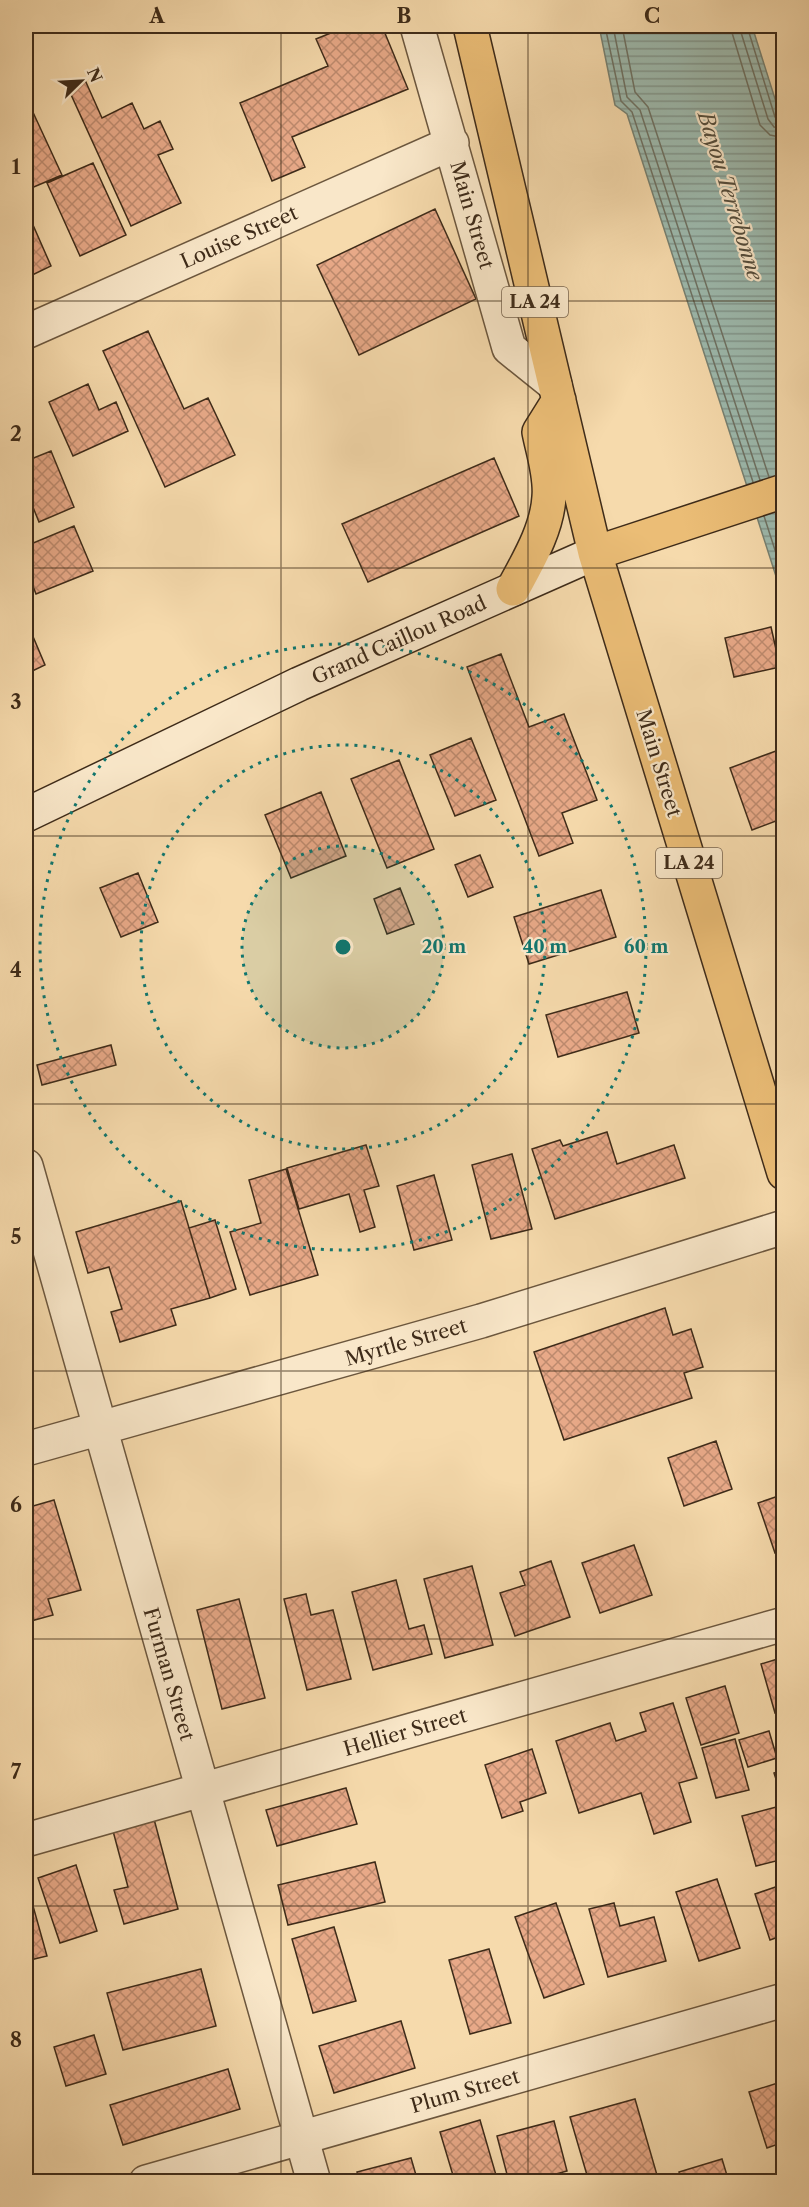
<svg xmlns="http://www.w3.org/2000/svg" width="809" height="2207" font-family="'Libre Caslon Text',serif">
	<style>
		.water { fill: url(#water-rules); stroke: #778172; stroke-width: 1.5 }
		.lines { fill: none; stroke-linecap: round; stroke-linejoin: round }
		.shore { stroke: #6e7264; stroke-width: 1.5 }
		.building { fill: url(#building-cross-hatch); stroke: #3e2b19; stroke-width: 1.5 }
		.street-casing { stroke: #6c573e; stroke-width: 36 }
		.secondary-casing { stroke: #3e2b19; stroke-width: 36 }
		.primary-casing { stroke: #3e2b19; stroke-width: 36 }
		.street { stroke: #f9e7c9; stroke-width: 33 }
		.secondary { stroke: #f9e7c9; stroke-width: 33 }
		.primary { stroke: #ebbd76; stroke-width: 33 }
		.grid { fill: none; stroke: #3e2b19; stroke-width: 1.5; stroke-opacity: 0.55 }
		.ring { fill: none; stroke: #0f766e; stroke-width: 3; stroke-dasharray: 3 6 }
		.labels { text-anchor: middle; stroke-width: 4.5; stroke-linejoin: round; paint-order: stroke }
		.shield { fill: #f9e7c9; stroke: #76634e; stroke-width: 1.5 }
		.shield-label { font-size: 18px; font-weight: bold; fill: #3e2b19 }
		.street-label { font-size: 20px; fill: #3e2b19; stroke: #f9e7c9 }
		.water-label { font-size: 21px; font-style: italic; fill: #564f3e; stroke: #f9e7c9 }
		.centre { fill: #0f766e; stroke: #f9e7c9; stroke-width: 3 }
		.ring-label { font-size: 18px; text-anchor: middle; font-weight: bold; fill: #0f766e; stroke: #f9e7c9; stroke-width: 4.5; stroke-linejoin: round; paint-order: stroke }
		.neatline { fill: none; stroke: #3e2b19; stroke-width: 2 }
		.grid-label { font-size: 20px; text-anchor: middle; font-weight: bold; fill: #3e2b19 }
	</style>
	<defs>
		<pattern id="water-rules" width="6" height="5" patternUnits="userSpaceOnUse" patternTransform="scale(1.5)"><rect width="6" height="5" fill="#9dbaae"/><path d="M0 2.5h6" fill="none" stroke="#81978d"/></pattern>
		<pattern id="building-cross-hatch" width="8" height="8" patternUnits="userSpaceOnUse" patternTransform="scale(1.5)"><rect width="8" height="8" fill="#e8a988"/><path d="M0 0l8 8M0 8l8-8" fill="none" stroke="#bd8a6e"/></pattern>
	</defs>
	<rect width="100%" height="100%" fill="#f6daac"/>
	<filter id="stains"><feTurbulence type="fractalNoise" baseFrequency=".00333" numOctaves="4"/><feColorMatrix values="0 0 0 0 .2 0 0 0 0 .09 0 0 0 0 .02 0 0 0 .5 -.17"/></filter>
	<radialGradient id="worn" r=".72"><stop offset=".6" stop-color="#630" stop-opacity="0"/><stop offset="1" stop-color="#630" stop-opacity=".3"/></radialGradient>
	<path class="water" d="M599 26H752L783 124V598L627 114 615 105Z"/>
	<g class="lines">
		<path class="shore" d="M605 26 621 101 632 112 753 482
			M613 26 627 97 640 110 760 480
			M622 26 635 92 648 107 769 477
			M730 26 760 125 770 135 784 138
			M739 26 768 119 774 127 784 129
			M747 26 775 117 784 121
			M764 516 784 578"/>
	</g>
	<path class="building" d="M348 26H382L408 89 292 137 305 167 272 181 240 103 328 66 316 39Z
		M85 80 102 118 132 103 144 129 160 121 173 149 158 155 181 203 131 226 68 88Z
		M31 108 62 175 29 189 26 181V111Z
		M93 163 126 235 80 256 47 183Z
		M26 209 51 266 26 278Z
		M435 209 476 299 359 355 317 265Z
		M148 331 184 409 208 398 235 455 165 487 103 351Z
		M88 384 99 410 116 402 128 431 73 456 49 402Z
		M51 451 74 507 39 522 26 490V461Z
		M494 458 519 516 368 582 342 524Z
		M74 526 93 571 36 594 26 568V546Z
		M26 620 45 665 26 674Z
		M771 627 780 667 734 677 725 638Z
		M501 654 529 727 564 714 597 800 562 813 573 843 539 856 467 667Z
		M471 738 496 800 455 816 430 755Z
		M784 748V818L752 830 730 768Z
		M399 760 434 849 387 868 351 779Z
		M321 792 346 856 291 878 265 815Z
		M480 855 493 887 468 897 455 865Z
		M138 873 158 922 121 937 100 888Z
		M400 888 414 924 387 934 374 899Z
		M601 890 616 937 529 964 514 917Z
		M627 992 639 1033 558 1057 546 1015Z
		M111 1045 116 1065 42 1085 37 1065Z
		M607 1132 617 1164 674 1145 685 1178 555 1219 532 1149 560 1140 563 1146Z
		M366 1145 379 1186 364 1190 375 1227 360 1232 349 1194 299 1209 287 1168Z
		M512 1154 532 1229 491 1239 472 1165Z
		M286 1169 318 1275 250 1295 230 1232 261 1223 249 1180Z
		M434 1175 452 1240 414 1250 397 1186Z
		M181 1201 210 1298 171 1309 176 1325 120 1342 111 1312 122 1309 109 1267 88 1273 76 1232Z
		M215 1220 236 1289 210 1298 189 1228Z
		M665 1308 673 1335 691 1329 703 1367 684 1373 692 1398 564 1440 534 1352Z
		M716 1441 732 1489 684 1506 668 1458Z
		M784 1494V1550L775 1553 758 1503Z
		M54 1500 81 1590 48 1599 53 1615 31 1621 26 1602V1508Z
		M634 1545 652 1595 600 1613 582 1563Z
		M551 1561 570 1617 515 1636 500 1593 525 1585 520 1572Z
		M472 1566 493 1645 445 1658 424 1579Z
		M396 1580 409 1629 424 1625 432 1654 373 1670 352 1592Z
		M306 1594 311 1615 333 1610 351 1679 307 1690 284 1599Z
		M239 1599 265 1698 222 1709 197 1610Z
		M784 1657V1710L775 1713 761 1664Z
		M725 1686 739 1733 701 1745 686 1698Z
		M673 1703 697 1778 679 1783 691 1822 654 1834 641 1793 579 1813 556 1741 610 1723 616 1741 646 1731 640 1713Z
		M769 1731 777 1758 748 1767 739 1740Z
		M735 1739 749 1790 716 1798 702 1748Z
		M532 1749 546 1793 520 1802 523 1811 502 1818 485 1765Z
		M784 1770V1800H783L774 1773Z
		M346 1788 357 1824 277 1846 266 1810Z
		M784 1805V1859L756 1866 742 1816Z
		M154 1819 178 1909 124 1924 114 1890 128 1887 113 1831Z
		M375 1862 385 1902 288 1925 278 1885Z
		M76 1865 97 1931 60 1943 38 1878Z
		M717 1879 740 1948 699 1961 676 1892Z
		M784 1884V1935L770 1940 755 1894Z
		M26 1888H28L47 1956 26 1961Z
		M556 1903 584 1984 544 1998 515 1917Z
		M614 1903 620 1926 654 1917 666 1961 608 1977 589 1909Z
		M334 1927 356 2001 313 2013 292 1939Z
		M489 1949 511 2023 470 2034 449 1960Z
		M201 1969 216 2026 123 2050 107 1993Z
		M401 2021 415 2068 334 2093 319 2046Z
		M94 2035 106 2074 66 2086 54 2047Z
		M228 2069 240 2109 123 2145 110 2105Z
		M784 2081V2142L767 2148 749 2092Z
		M635 2099 659 2182H589L570 2117Z
		M480 2120 498 2182H455L440 2132Z
		M554 2121 567 2171 527 2182H509L497 2136Z
		M411 2158 418 2182H360L357 2172Z
		M722 2159 729 2182H682L679 2172Z"/>
	<g class="lines">
		<defs>
			<path id="street" d="M417 26 509 348 555 385
				M26 332 452 143
				M26 1166 314 2182
				M26 1449 481 1321 784 1227
				M26 1840 784 1624
				M146 2182 784 2000"/>
			<path id="secondary" d="M26 815 299 684 595 553"/>
			<path id="primary" d="M470 26 595 553 784 1173
				M595 553 784 491
				M513 589C528 561 547 530 549 497 551 476 543 452 539 432L559 400"/>
		</defs>
		<use href="#street" class="street-casing"/>
		<use href="#secondary" class="secondary-casing"/>
		<use href="#primary" class="primary-casing"/>
		<use href="#street" class="street"/>
		<use href="#secondary" class="secondary"/>
		<use href="#primary" class="primary"/>
	</g>
	<path class="grid" d="M281 26V2182M528 26V2182M26 301H784M26 568H784M26 836H784M26 1104H784M26 1371H784M26 1639H784M26 1906H784"/>
	<circle cx="343" cy="947" r="101" fill="#0f766e" fill-opacity=".12"/>
	<g class="ring">
		<circle cx="343" cy="947" r="101"/>
		<circle cx="343" cy="947" r="202"/>
		<circle cx="343" cy="947" r="303"/>
	</g>
	<g class="labels">
		<g class="shield">
			<rect x="502" y="287" width="66" height="30" rx="4.5"/>
			<rect x="656" y="848" width="66" height="30" rx="4.5"/>
		</g>
		<g class="shield-label">
			<text x="535" y="308">LA 24</text>
			<text x="689" y="869">LA 24</text>
		</g>
		<g class="street-label">
			<text transform="translate(472 215) rotate(74)" y="7">Main Street</text>
			<text transform="translate(239 237) rotate(-24)" y="7">Louise Street</text>
			<text transform="translate(399 640) rotate(-24)" y="7">Grand Caillou Road</text>
			<text transform="translate(659 763) rotate(73)" y="7">Main Street</text>
			<text transform="translate(406 1342) rotate(-16)" y="7">Myrtle Street</text>
			<text transform="translate(169 1674) rotate(74)" y="7">Furman Street</text>
			<text transform="translate(405 1732) rotate(-16)" y="7">Hellier Street</text>
			<text transform="translate(465 2091) rotate(-16)" y="7">Plum Street</text>
		</g>
		<g class="water-label">
			<text transform="translate(730 196) rotate(73)" y="7">Bayou Terrebonne</text>
		</g>
	</g>
	<circle cx="343" cy="947" r="9" class="centre"/>
	<g class="ring-label">
		<text x="444" y="953">20 m</text>
		<text x="545" y="953">40 m</text>
		<text x="646" y="953">60 m</text>
	</g>
	<rect width="809" height="2207" fill="none" stroke="#f6daac" stroke-width="66"/>
	<g transform="translate(81 81) rotate(66)" stroke="#f9e7c9" stroke-width="4.5" paint-order="stroke">
	<path d="M0-4.5L10 22L0 15L-10 22Z" fill="#3e2b19"/>
	<text y="-9" font-size="16" font-weight="bold" text-anchor="middle" fill="#3e2b19">N</text>
	</g>
	<rect x="33" y="33" width="743" height="2141" class="neatline"/>
	<g class="grid-label">
		<text x="157" y="23">A</text>
		<text x="404" y="23">B</text>
		<text x="652" y="23">C</text>
		<text x="16" y="174">1</text>
		<text x="16" y="441">2</text>
		<text x="16" y="709">3</text>
		<text x="16" y="977">4</text>
		<text x="16" y="1244">5</text>
		<text x="16" y="1512">6</text>
		<text x="16" y="1779">7</text>
		<text x="16" y="2047">8</text>
	</g>
	<rect width="100%" height="100%" filter="url(#stains)"/>
	<rect width="100%" height="100%" fill="url(#worn)"/>
</svg>
